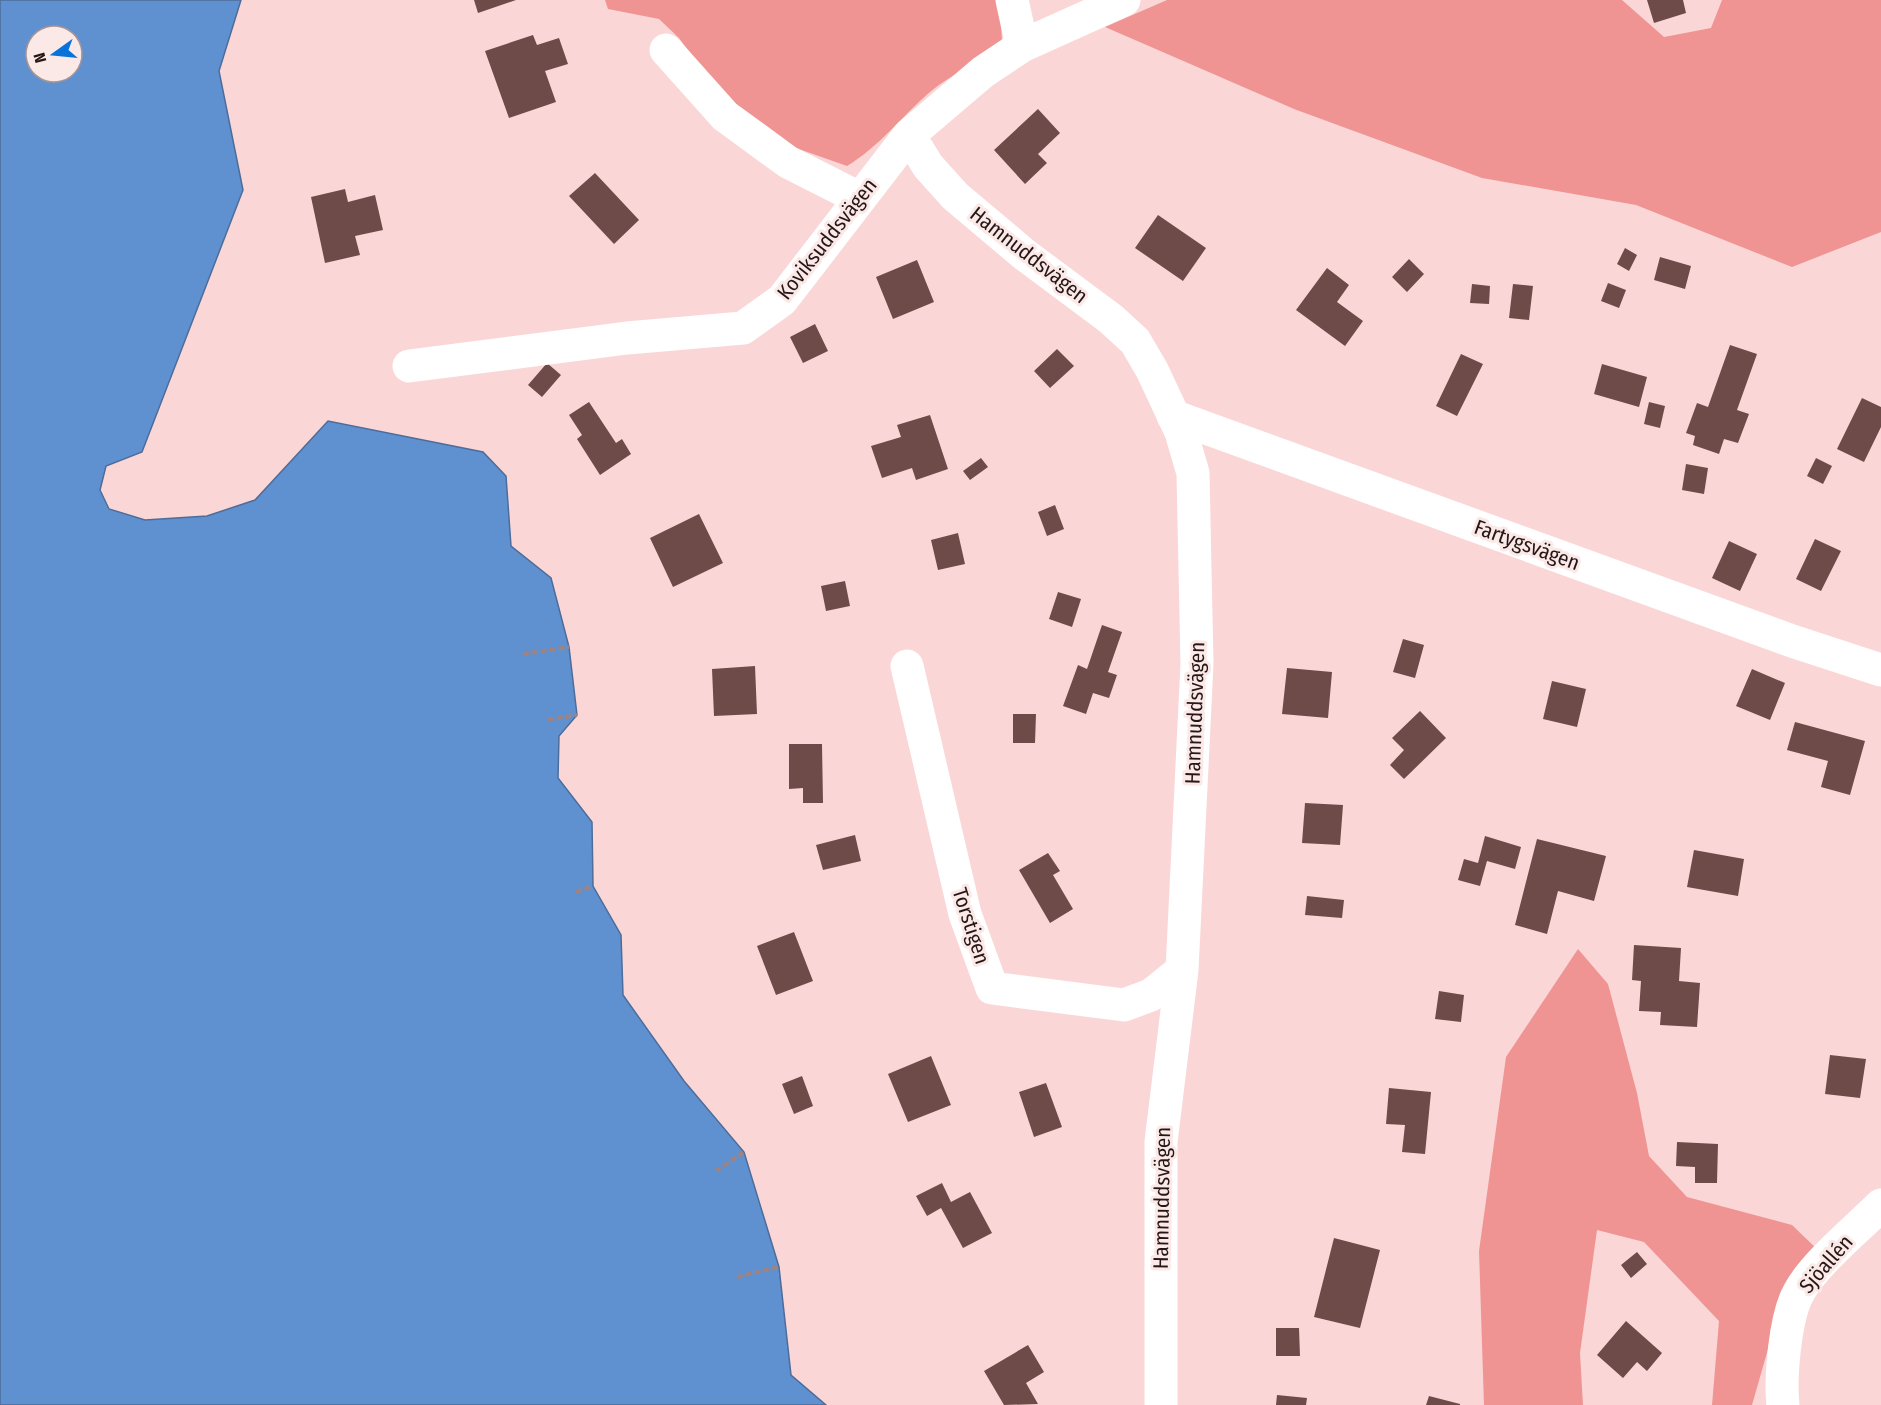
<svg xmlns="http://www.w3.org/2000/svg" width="1881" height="1405" font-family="'Fira Sans Condensed',sans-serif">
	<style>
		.forest { fill: #ef9493 }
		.water { fill: #5f91d1; stroke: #4e6c99; stroke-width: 1.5; fill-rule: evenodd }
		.building { fill: #6e4a49 }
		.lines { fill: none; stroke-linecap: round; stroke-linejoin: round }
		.path { stroke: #9d8382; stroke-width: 4; stroke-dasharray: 6 3; stroke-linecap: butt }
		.minor { stroke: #fff; stroke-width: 33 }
		.labels { text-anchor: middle; stroke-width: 6; stroke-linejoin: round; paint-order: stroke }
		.street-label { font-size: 21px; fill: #261716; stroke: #fbe9e8 }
	</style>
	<rect width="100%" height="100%" fill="#fad7d6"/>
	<path class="forest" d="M605 0H1000L1002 43C981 63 952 73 930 92 901 117 880 146 847 166L793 147 722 96 679 38 659 19 608 9Z
		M1167 0H1622L1664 37 1711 28 1722 0H1881V232L1792 267 1636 205 1482 178 1294 109 1105 27Z
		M1578 949 1608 984 1637 1093 1649 1156 1687 1197 1792 1225 1820 1252 1768 1349 1752 1405H1712L1719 1321 1644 1242 1597 1230 1580 1353 1583 1405H1484L1479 1251 1506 1057Z"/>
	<path class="water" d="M0 0H241L219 71 243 190 142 452 106 466 100 490 109 509 145 520 207 516 255 500 328 421 483 452 506 476 511 546 551 578 569 647 577 715 559 736 558 778 592 822 593 886 621 935 623 995 684 1081 744 1152 779 1267 791 1375 826 1405H0ZM36 36H72V72H36Z"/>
	<path class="building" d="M474 0H516L478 13Z
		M1647 0H1683L1686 13 1654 23Z
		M533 35 537 45 559 38 568 64 545 71 556 102 509 118 485 51Z
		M1038 109 1060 133 1038 154 1047 163 1025 184 994 150Z
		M595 173 639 220 614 244 569 196Z
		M345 189 348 202 375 195 383 230 355 236 360 255 325 263 311 197Z
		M1158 215 1206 248 1183 281 1135 248Z
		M1625 248 1637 255 1629 271 1617 264Z
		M1660 257 1691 266 1685 289 1654 280Z
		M1409 259 1424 274 1407 292 1392 277Z
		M917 260 934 302 893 319 876 277Z
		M1327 268 1349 285 1337 302 1363 321 1345 346 1296 310Z
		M1608 283 1626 290 1619 308 1601 301Z
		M1472 284 1490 286 1489 304 1470 303Z
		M1513 284 1533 286 1529 320 1509 318Z
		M815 324 828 351 803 363 790 337Z
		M1730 345 1757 354 1737 410 1749 414 1738 443 1724 439 1719 454 1693 445 1695 436 1686 433 1697 403 1708 407Z
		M1057 349 1074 366 1050 388 1034 371Z
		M1461 354 1483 364 1457 416 1436 406Z
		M547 363 561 375 542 397 528 385Z
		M1602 364 1647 377 1639 407 1594 394Z
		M1862 398 1881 407V427L1864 462 1837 449Z
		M589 402 616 443 622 439 631 454 600 475 577 439 582 435 569 415Z
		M1649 402 1665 406 1660 428 1644 424Z
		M930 415 948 469 916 480 912 468 882 478 871 446 901 437 897 425Z
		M981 458 988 467 970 480 963 471Z
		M1816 458 1832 466 1823 484 1807 476Z
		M1686 464 1708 468 1704 494 1682 490Z
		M1055 505 1064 529 1047 536 1038 512Z
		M699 514 723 563 673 587 650 538Z
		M958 533 965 564 938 570 931 540Z
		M1815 539 1841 551 1821 591 1796 579Z
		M1729 541 1757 554 1740 591 1712 578Z
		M845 581 850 606 826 611 821 586Z
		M1058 592 1081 599 1072 627 1049 619Z
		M1102 625 1122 632 1108 672 1117 675 1109 698 1093 693 1086 714 1063 706 1078 665 1087 669Z
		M1403 639 1424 645 1415 678 1393 672Z
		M755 666 757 714 714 716 712 669Z
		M1287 668 1332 672 1328 718 1282 714Z
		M1752 669 1785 683 1770 720 1736 706Z
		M1552 681 1586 689 1577 727 1543 719Z
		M1420 711 1446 738 1404 779 1390 765 1404 750 1392 738Z
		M1013 714H1036L1035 743H1013Z
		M1795 722 1865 741 1850 795 1821 787 1828 761 1787 750Z
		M789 744H822L823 803H803V788L789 789Z
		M1305 803 1343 805 1340 845 1302 843Z
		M855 835 861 861 823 870 816 845Z
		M1485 836 1521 847 1515 869 1487 861 1480 886 1458 880 1464 859 1478 863Z
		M1537 839 1606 856 1594 901 1558 891 1547 934 1515 925Z
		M1694 850 1744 859 1738 896 1687 887Z
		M1048 853 1060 871 1053 875 1073 909 1050 923 1019 870Z
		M1307 896 1344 900 1342 918 1305 915Z
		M794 932 813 981 776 995 757 946Z
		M1634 945 1681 948 1679 981 1700 983 1697 1027 1660 1025 1661 1012 1639 1011 1641 981 1632 980Z
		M1439 991 1464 995 1461 1022 1435 1019Z
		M1830 1055 1866 1059 1860 1098 1825 1094Z
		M931 1056 951 1105 908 1122 888 1074Z
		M802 1076 813 1106 794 1114 782 1084Z
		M1046 1083 1062 1127 1034 1137 1019 1092Z
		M1389 1088 1431 1092 1425 1154 1402 1152 1405 1125 1386 1124Z
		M1677 1142 1718 1144 1717 1183H1695V1167L1676 1166Z
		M942 1183 951 1202 970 1192 992 1233 963 1248 941 1208 927 1216 916 1196Z
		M1334 1238 1380 1250 1360 1328 1314 1317Z
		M1637 1252 1647 1264 1631 1278 1621 1265Z
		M1626 1321 1662 1353 1647 1371 1637 1362 1623 1378 1597 1355Z
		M1276 1328H1299L1300 1356H1276Z
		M1028 1345 1044 1372 1026 1383 1038 1404 1004 1405 984 1371Z
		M1277 1395 1307 1398 1306 1405H1276Z
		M1429 1396 1460 1404V1405H1426Z"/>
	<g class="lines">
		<path class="path" d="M523 654 569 647
			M548 720 577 715
			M576 892 593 886
			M716 1171 744 1152
			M737 1277 779 1267"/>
		<path class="minor" d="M1012 0 1022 46
			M666 50 725 116 788 162 859 198
			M909 135 928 166 955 196 1025 255 1111 319 1135 341 1152 370 1181 432 1193 473 1197 664 1182 970 1161 1142V1405
			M409 366 627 338 743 328 782 300 909 135 983 72 1022 46 1124 0
			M1173 416 1792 641 1881 670
			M907 666 965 914 992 988 1124 1005 1151 995 1182 970
			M1783 1405C1780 1378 1785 1316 1799 1292 1814 1264 1858 1228 1881 1205"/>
	</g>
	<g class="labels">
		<g class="street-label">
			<text transform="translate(827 239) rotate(-52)" y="7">Koviksuddsvägen</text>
			<text transform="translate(1029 255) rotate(38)" y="7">Hamnuddsvägen</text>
			<text transform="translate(1527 545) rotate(20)" y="7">Fartygsvägen</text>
			<text transform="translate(1195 713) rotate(-88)" y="7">Hamnuddsvägen</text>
			<text transform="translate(971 926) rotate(72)" y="7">Torstigen</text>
			<text transform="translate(1162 1198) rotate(-89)" y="7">Hamnuddsvägen</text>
			<text transform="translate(1826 1264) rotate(-49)" y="7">Sjöallén</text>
		</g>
	</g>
	<g transform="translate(54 54) rotate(255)"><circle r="28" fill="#fbe9e8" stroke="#a69594" stroke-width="1.5"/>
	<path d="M0-4.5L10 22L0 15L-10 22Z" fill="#0773db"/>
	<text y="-9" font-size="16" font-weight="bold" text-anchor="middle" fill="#261716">N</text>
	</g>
</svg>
